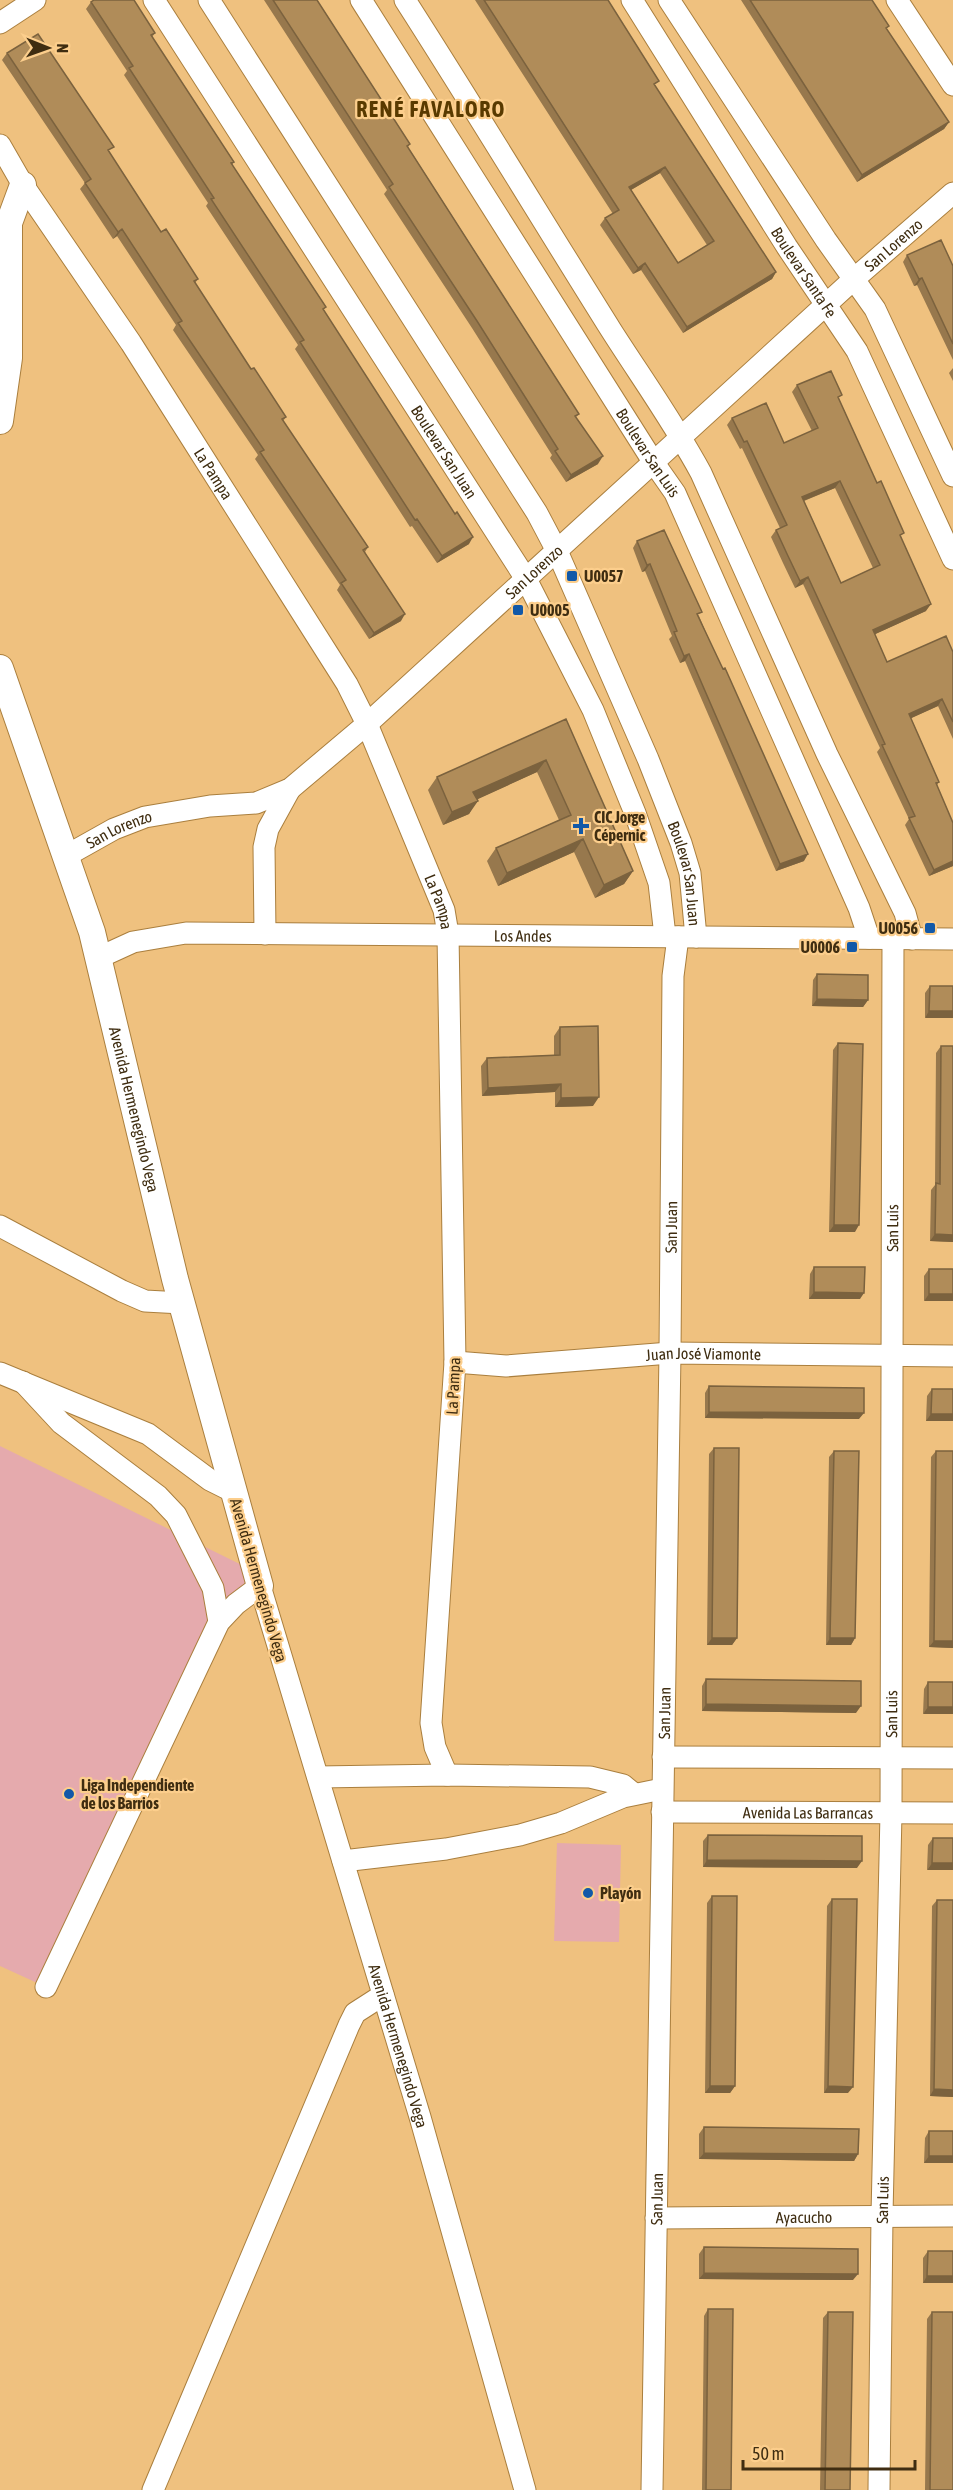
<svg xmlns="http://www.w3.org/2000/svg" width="953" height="2490" font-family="'Asap Condensed',sans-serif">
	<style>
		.grass { fill: #e5aaad }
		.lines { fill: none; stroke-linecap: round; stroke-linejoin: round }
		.minor-casing { stroke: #aa7f3e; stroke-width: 23 }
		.tertiary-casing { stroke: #aa7f3e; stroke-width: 28 }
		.minor { stroke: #fff; stroke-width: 21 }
		.tertiary { stroke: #fff; stroke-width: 26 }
		.wall { fill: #97784d; fill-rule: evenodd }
		.shaded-wall { fill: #7b623e }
		.building { fill: #b08c59; stroke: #7b623e; stroke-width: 1.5; fill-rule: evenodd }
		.poi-dot { fill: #1259a8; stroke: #fcce8c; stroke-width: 2 }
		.labels { text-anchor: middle; stroke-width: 4.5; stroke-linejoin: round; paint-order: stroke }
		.street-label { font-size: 16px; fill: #3f2d11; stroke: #fcce8c }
		.poi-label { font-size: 16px; font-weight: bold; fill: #3f2d11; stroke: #fcce8c; text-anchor: start }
		.district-label { font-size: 22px; font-weight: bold; letter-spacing: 1.5px; fill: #593a00; stroke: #fcce8c }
	</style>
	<rect width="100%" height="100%" fill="#efc17f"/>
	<path class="grass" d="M0 1446 256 1572 236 1604 46 1987 0 1966Z
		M557 1843 621 1845 619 1942 554 1941Z"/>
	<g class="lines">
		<defs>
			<g id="minor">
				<path id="s1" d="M154 0 526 579 593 710 635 813 659 883 665 936"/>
				<path id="s2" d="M209 0 537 513 557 551 648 759 681 843 690 873 696 937"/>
				<path id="s3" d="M361 0 654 463 675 493 859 908 869 938"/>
				<path d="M405 0C475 109 542 220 611 330 641 377 674 423 701 473L827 754 905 913 912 939"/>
				<path id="s4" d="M632 0 787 247 857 351 953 559"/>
				<path d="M669 0 826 240 875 309 953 476"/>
				<path d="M897 0 953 85"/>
				<path d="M0 23 35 0"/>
				<path id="s5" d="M0 145 23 185 131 343 347 684 367 724 444 910 448 934 455 1362 431 1723 435 1747 447 1775"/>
				<path id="s6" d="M64 857 114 829 145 817 210 806 256 803 290 789 367 724 854 279 953 193"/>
				<path d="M265 934 264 847 268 829 290 789"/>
				<path id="s7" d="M98 958 133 942 186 933 953 939"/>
				<path d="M0 1226 122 1291 145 1301 182 1303"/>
				<path id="s8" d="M455 1362 506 1366 670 1353 953 1356"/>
				<path d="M0 1373 148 1434 210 1480 234 1492"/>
				<path d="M23 1382 61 1423 158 1496 176 1515 213 1588 219 1622"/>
				<path d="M663 1757 953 1758"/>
				<path d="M318 1777 447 1775 590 1777 623 1785 634 1794"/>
				<path id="s9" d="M662 1812 953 1813"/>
				<path d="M343 1861 446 1849 520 1835 561 1823 623 1797 662 1789"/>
				<path id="s10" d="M46 1987 219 1622 236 1604 260 1586 420 2117 525 2490"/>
				<path id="s11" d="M656 2218 953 2216"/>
				<path d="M153 2490 349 2025 355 2013 383 1995"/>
				<path id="s12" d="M652 2490 670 1353 673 976 678 937"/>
				<path id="s13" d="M879 2490 882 2215 891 1813 893 938"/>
			</g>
			<g id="tertiary">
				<path d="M0 421 9 358V223L23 185"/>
				<path id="s14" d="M0 668 92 932 175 1279 260 1586"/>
			</g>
		</defs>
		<use href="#minor" class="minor-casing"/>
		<use href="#tertiary" class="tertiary-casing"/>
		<use href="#minor" class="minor"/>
		<use href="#tertiary" class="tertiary"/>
	</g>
	<path class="wall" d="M264 0H317L410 144 408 147 579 414 576 417 598 464 566 482 550 458 552 455 472 328 384 194 387 190Z
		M475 0H608L655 86 776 272 772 279 683 333 641 270 633 274 600 225 605 218 613 214ZM660 173 707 245 678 263 631 190Z
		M741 0H872L889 26 886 29 949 122 944 129 857 182Z
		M91 2 155 33 152 37 234 162 232 165 326 307 323 310 469 544 437 563 412 526 410 527 295 349 298 345 206 206 208 203 124 75 127 71 86 9Z
		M7 53 109 153 161 232 198 279 195 283 251 369 286 417 283 421 368 547 365 552 401 621 369 639 337 590 340 585 255 459 258 455 173 330 176 325 117 236 113 239 80 189 85 183 2 60Z
		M907 255 953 266V360L917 285 914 286 903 262Z
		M953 368V381L949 373Z
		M797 385 839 399 901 537 926 611 875 634 887 662 953 652V739L938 706 911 718 939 782 937 785 953 823V866L929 876 905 825 909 819 877 752 880 748 803 584 795 588 783 563 771 537 776 530 780 528 742 448 740 449 727 425 732 418 784 443 812 431 792 392ZM835 488 873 568 841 583 804 501Z
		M637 541 699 616 804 861 776 871 685 661 680 663 669 639 672 636 645 571 642 572 633 548Z
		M566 719 633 871 624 884 595 898 574 852 498 886 487 861 496 848 559 820 537 772 477 799 469 814 443 825 428 790 437 777Z
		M817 974 868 1000 863 1007 812 1006 813 980Z
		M930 986H953L925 1018V993Z
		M560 1027 593 1106 555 1107V1092L482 1096 481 1066 487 1058 554 1055V1036Z
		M838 1043 855 1232H829L833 1050Z
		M941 1046H953V1242L930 1241 931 1190 935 1185 936 1053Z
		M814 1267 860 1299H809L810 1274Z
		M929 1269H953L924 1301V1276Z
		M709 1386 859 1419 705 1418V1393Z
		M932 1389H953V1421H926L927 1396Z
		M714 1448 737 1638 732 1645H707L709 1454Z
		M834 1451 855 1638 851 1645H826L829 1457Z
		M936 1451H953V1648L929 1647 931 1457Z
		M706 1679 856 1713 702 1711V1686Z
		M928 1682H953L923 1714 924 1689Z
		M708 1835 857 1868 703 1867V1841Z
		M933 1838H953L927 1870 928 1845Z
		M712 1896 735 2086 730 2093H705L707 1903Z
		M832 1899 848 2093H824L827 1906Z
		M937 1900H953V2097L930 2096 932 1906Z
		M704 2127 858 2154 854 2161 699 2159V2134Z
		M929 2131H953V2163H924L925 2138Z
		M704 2247 853 2280 699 2279V2254Z
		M928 2251H953V2283H923V2258Z
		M708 2309 731 2490H702L704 2316Z
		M828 2312 850 2490H820L823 2318Z
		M932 2312 953 2490H925L927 2319Z"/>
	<path class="shaded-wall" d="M949 122 944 129 857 182 862 175Z
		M665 167 660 173 624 194 629 187Z
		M122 229 117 236 113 239 118 232Z
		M645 263 641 270 633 274 638 268Z
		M776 272 772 279 683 333 687 327Z
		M922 278 917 285 914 286 919 279Z
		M603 456 598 464 566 482 571 475Z
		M840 481 835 488 798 503 802 497Z
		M473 537 469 544 437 563 442 556Z
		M650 564 645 571 642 572 647 565Z
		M808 577 803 584 795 588 800 581Z
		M931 604 926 611 869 637 873 630Z
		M405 614 401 621 369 639 374 633Z
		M689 654 685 661 680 663 684 656Z
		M942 699 938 706 905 721 909 714Z
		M546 760 537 772 465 805 473 792Z
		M478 801 469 814 443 825 452 812Z
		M583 839 574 852 498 886 507 873Z
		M808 854 804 861 776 871 780 864Z
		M953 861V866L929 876 934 870Z
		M633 871 624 884 595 898 604 885Z
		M817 999 868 1000 863 1007 812 1006Z
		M929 1011H953V1018H925Z
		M561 1084 555 1092 482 1096 488 1088Z
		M599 1097 593 1106 555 1107 561 1098Z
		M834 1225H859L855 1232H829Z
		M935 1234 953 1235V1242L930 1241Z
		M814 1292 864 1293 860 1299H809Z
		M929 1294H953V1301H924Z
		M709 1412 864 1413 859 1419 705 1418Z
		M931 1414H953V1421H926Z
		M712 1638H737L732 1645H707Z
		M830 1638H855L851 1645H826Z
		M934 1641H953V1648L929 1647Z
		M706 1704 861 1706 856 1713 702 1711Z
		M928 1707H953V1714H923Z
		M707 1860 862 1861 857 1868 703 1867Z
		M932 1863H953V1870H927Z
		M710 2086H735L730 2093H705Z
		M828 2086 853 2087 848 2093H824Z
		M934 2089 953 2090V2097L930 2096Z
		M704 2153 858 2154 854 2161 699 2159Z
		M929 2156H953V2163H924Z
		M704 2273 858 2274 853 2280 699 2279Z
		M927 2276H953V2283H923Z"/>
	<path class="building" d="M94 0H134L155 33 151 35 234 162 231 163 326 307 323 309 455 514 457 512 473 537 442 556 417 519 415 520 300 342 304 340 211 199 214 198 129 68 133 66 91 2Z
		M273 0H317L410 144 407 146 579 414 575 416 603 456 571 475 555 451 558 449 477 321 389 187 393 184Z
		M484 0H608L659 81 654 84 776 272 687 327 645 263 638 268 605 218 619 210ZM665 167 714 241 678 263 629 187Z
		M750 0H872L889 26 886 28 949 122 862 175Z
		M38 34 114 147 108 150 161 232 166 229 198 279 194 281 251 369 254 368 286 417 282 419 368 547 363 550 405 614 374 633 341 583 346 580 260 452 264 450 178 323 182 321 122 229 118 232 85 183 91 179 7 53Z
		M941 240 953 266V344L922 278 919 279 907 255Z
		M831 371 842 395 838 397 877 483 881 481 904 533 900 535 931 604 873 630 887 662 946 636 953 652V722L942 699 909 714 939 782 936 783 953 823V861L934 870 909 818 915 816 882 745 885 744 808 577 800 581 788 556 776 530 787 525 747 441 744 442 732 418 766 403 784 443 818 428 797 385ZM840 481 880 565 841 583 802 497Z
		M664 530 702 612 697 614 723 669 725 668 808 854 780 864 689 654 684 656 674 632 677 631 650 564 647 565 637 541Z
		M566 719 633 871 604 885 583 839 507 873 496 848 571 815 546 760 473 792 478 801 452 812 437 777Z
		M817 974 868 975V1000L817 999Z
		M930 986H953V1011H929Z
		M598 1026 599 1097 561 1098V1084L488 1088 487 1058 560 1055V1027Z
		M838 1043 863 1044 859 1225H834Z
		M941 1046H953V1235L935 1234 936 1183 940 1184Z
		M814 1267H865L864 1293 814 1292Z
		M929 1269H953V1294H929Z
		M709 1386 864 1388V1413L709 1412Z
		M932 1389H953V1414H931Z
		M714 1448H739L737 1638H712Z
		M834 1451H859L855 1638H830Z
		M936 1451H953V1641H934Z
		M706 1679 861 1681V1706L706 1704Z
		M928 1682H953V1707H928Z
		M708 1835 862 1836V1861L707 1860Z
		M933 1838H953V1863H932Z
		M712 1896H737L735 2086H710Z
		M832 1899H857L853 2087 828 2086Z
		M937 1900H953V2090L934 2089Z
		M704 2127 859 2129 858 2154 704 2153Z
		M929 2131H953V2156H929Z
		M704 2247 858 2249V2274L704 2273Z
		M928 2251H953V2276H927Z
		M708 2309H733L731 2490H706Z
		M828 2312H853L850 2490H825Z
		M932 2312H953V2490H930Z"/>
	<g class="poi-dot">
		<rect x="566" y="570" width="12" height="12" rx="3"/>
		<rect x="512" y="604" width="12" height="12" rx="3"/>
		<path d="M578 817h6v6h6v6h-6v6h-6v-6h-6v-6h6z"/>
		<rect x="924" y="922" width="12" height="12" rx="3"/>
		<rect x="846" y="941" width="12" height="12" rx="3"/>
		<circle cx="69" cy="1794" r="6"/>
		<circle cx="588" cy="1893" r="6"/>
	</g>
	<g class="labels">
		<g class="street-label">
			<text dy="6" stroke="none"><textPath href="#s6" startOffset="1052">San Lorenzo</textPath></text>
			<text dy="6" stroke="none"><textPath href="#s4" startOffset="322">Boulevar Santa Fe</textPath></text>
			<text dy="6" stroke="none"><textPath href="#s1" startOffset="537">Boulevar San Juan</textPath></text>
			<text dy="6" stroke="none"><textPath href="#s3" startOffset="536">Boulevar San Luis</textPath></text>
			<text dy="6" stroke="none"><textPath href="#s5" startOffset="392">La Pampa</textPath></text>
			<text dy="6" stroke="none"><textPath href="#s6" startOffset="566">San Lorenzo</textPath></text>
			<text dy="6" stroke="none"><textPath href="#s6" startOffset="62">San Lorenzo</textPath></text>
			<text dy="6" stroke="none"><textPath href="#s2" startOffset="1000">Boulevar San Juan</textPath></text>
			<text dy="6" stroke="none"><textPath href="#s5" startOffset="878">La Pampa</textPath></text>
			<text dy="6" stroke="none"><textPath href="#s7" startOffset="429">Los Andes</textPath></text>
			<text dy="6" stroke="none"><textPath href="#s14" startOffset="462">Avenida Hermenegindo Vega</textPath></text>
			<text dy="6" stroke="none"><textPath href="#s12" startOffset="1263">San Juan</textPath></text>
			<text dy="6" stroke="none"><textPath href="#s13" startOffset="1262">San Luis</textPath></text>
			<text dy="6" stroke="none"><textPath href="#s8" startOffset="249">Juan José Viamonte</textPath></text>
			<text transform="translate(453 1386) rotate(-87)" y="6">La Pampa</text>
			<text transform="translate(259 1580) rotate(74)" y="6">Avenida Hermenegindo Vega</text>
			<text dy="6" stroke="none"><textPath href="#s12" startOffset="777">San Juan</textPath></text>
			<text dy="6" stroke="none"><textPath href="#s13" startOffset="776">San Luis</textPath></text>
			<text dy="6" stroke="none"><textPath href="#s9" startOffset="146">Avenida Las Barrancas</textPath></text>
			<text dy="6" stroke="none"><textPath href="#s10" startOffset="939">Avenida Hermenegindo Vega</textPath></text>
			<text dy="6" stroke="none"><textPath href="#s12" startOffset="291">San Juan</textPath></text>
			<text dy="6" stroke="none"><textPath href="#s13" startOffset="290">San Luis</textPath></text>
			<text dy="6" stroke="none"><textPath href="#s11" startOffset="148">Ayacucho</textPath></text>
		</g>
		<g class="poi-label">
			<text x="584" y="582">U0057</text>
			<text x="530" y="616">U0005</text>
			<text x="594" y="823">CIC Jorge<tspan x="594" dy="18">Cépernic</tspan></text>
			<text x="918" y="934" text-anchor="end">U0056</text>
			<text x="840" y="953" text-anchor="end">U0006</text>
			<text x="81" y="1791">Liga Independiente<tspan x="81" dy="18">de los Barrios</tspan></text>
			<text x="600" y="1899">Playón</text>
		</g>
		<g class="district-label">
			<text x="431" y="117">RENÉ FAVALORO</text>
		</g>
	</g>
	<g transform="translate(48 48) rotate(91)" stroke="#fcce8c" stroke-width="4.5" paint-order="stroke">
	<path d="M0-4.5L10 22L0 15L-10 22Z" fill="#3f2d11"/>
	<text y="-9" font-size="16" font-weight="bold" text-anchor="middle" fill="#3f2d11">N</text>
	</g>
	<path d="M743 2460v9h172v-9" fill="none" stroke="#3f2d11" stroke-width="3"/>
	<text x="752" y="2460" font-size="18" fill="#3f2d11" stroke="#fcce8c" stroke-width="4.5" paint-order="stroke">50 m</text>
</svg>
